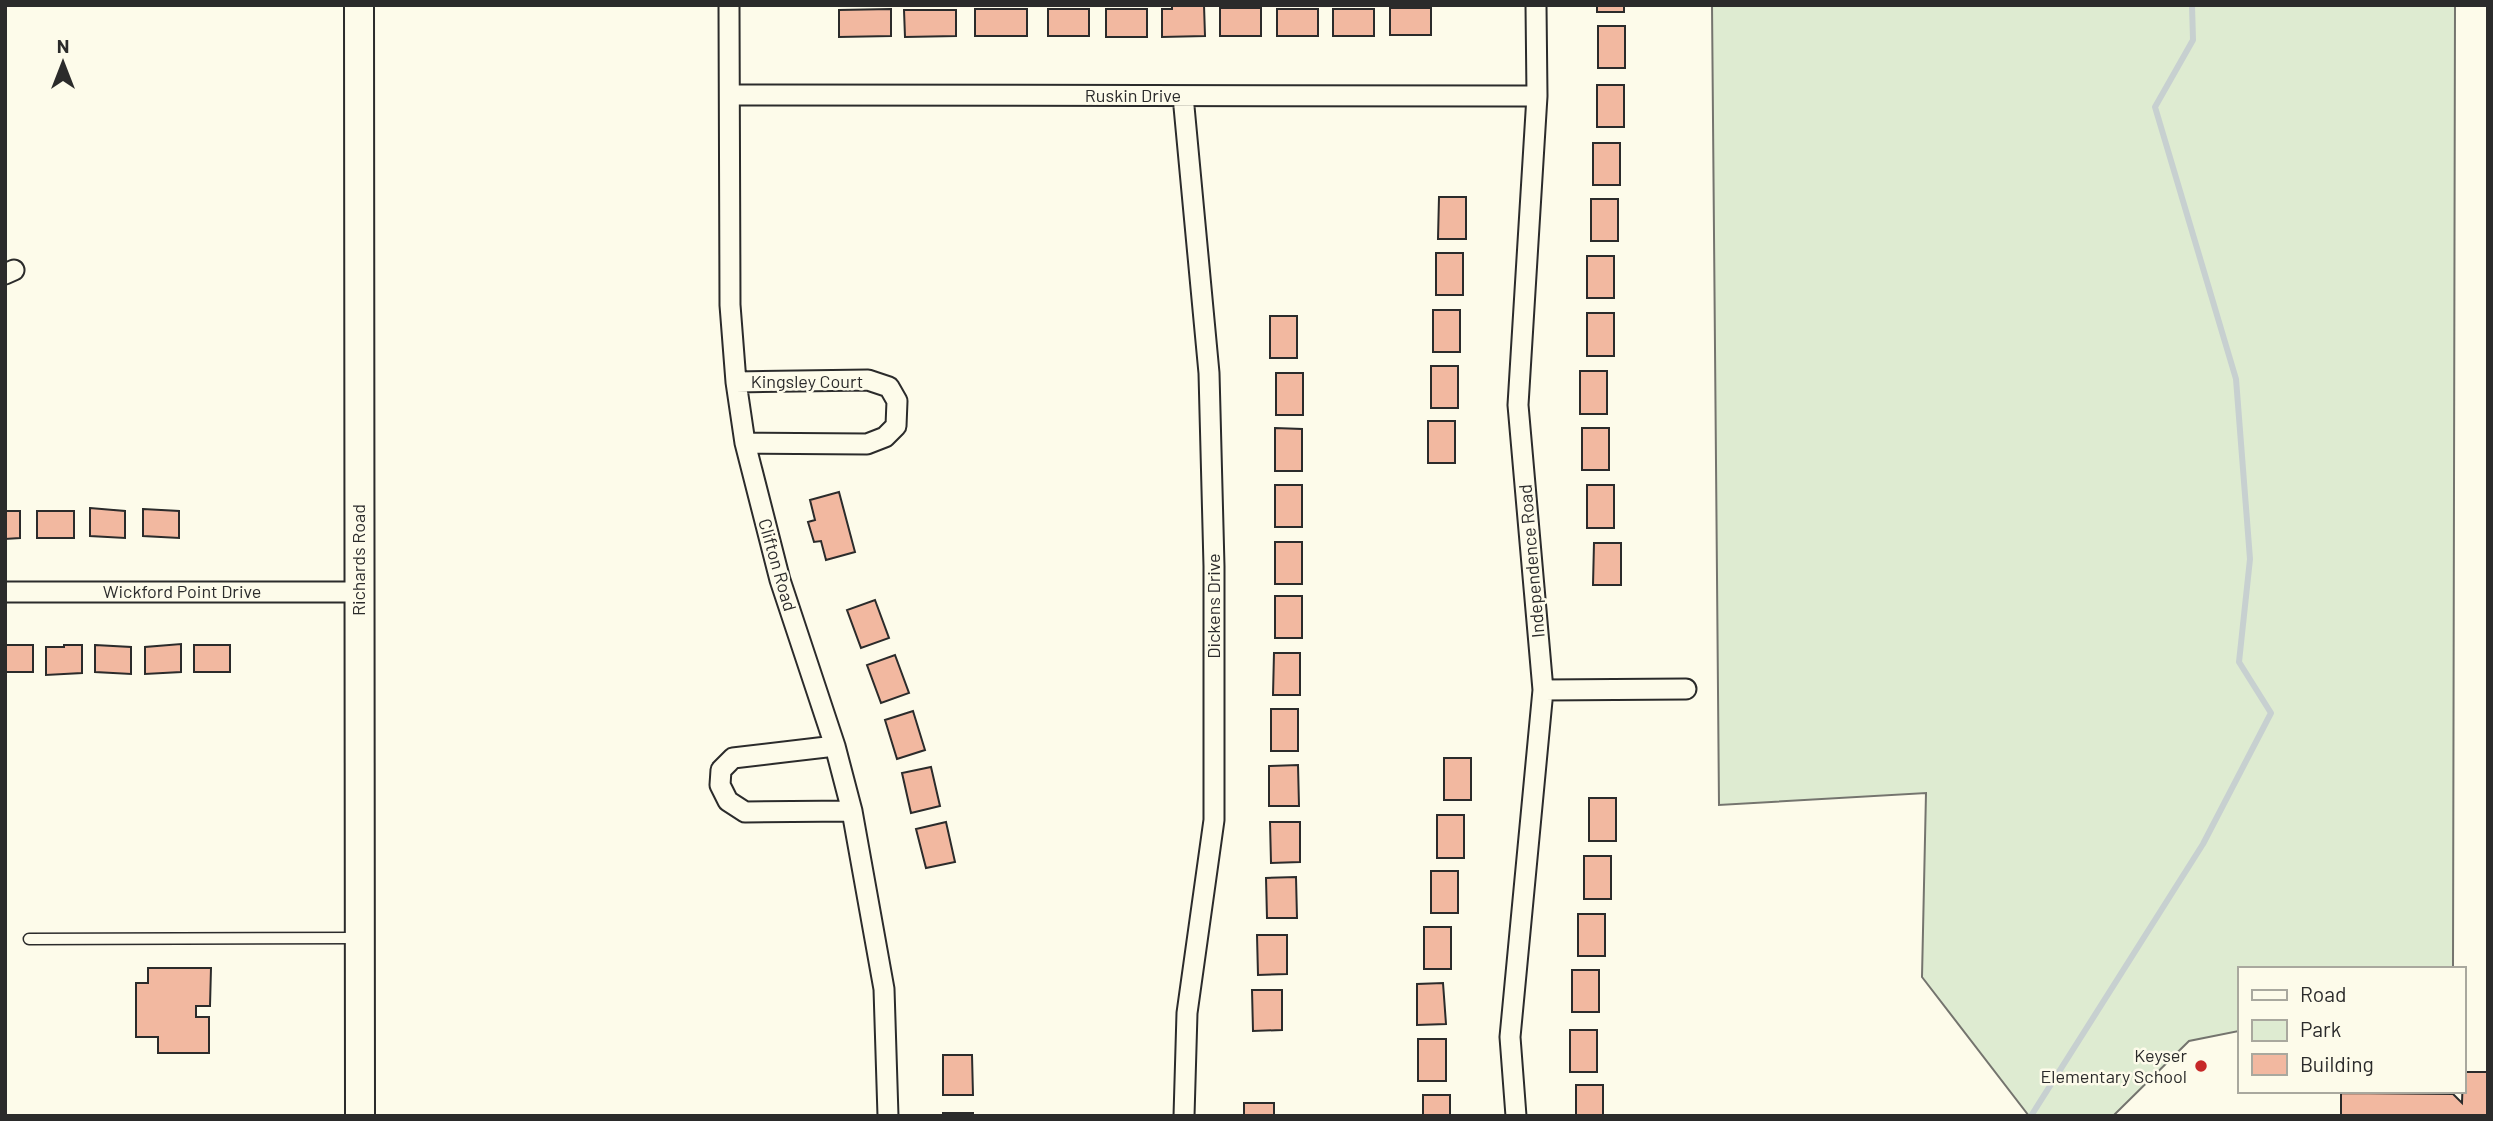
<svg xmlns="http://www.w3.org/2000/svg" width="2493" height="1121" font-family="Barlow,sans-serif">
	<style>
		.green { fill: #deebd1; stroke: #74746e; stroke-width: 2 }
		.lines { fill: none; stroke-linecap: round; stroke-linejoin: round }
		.stream { stroke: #c7d0d0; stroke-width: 6 }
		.building { fill: #f2b8a0; stroke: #2b2b2b; stroke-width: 2 }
		.lane-casing { stroke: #2b2b2b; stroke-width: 13 }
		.street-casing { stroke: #2b2b2b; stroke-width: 23 }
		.secondary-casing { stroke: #2b2b2b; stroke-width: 32 }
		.lane { stroke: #fdfbea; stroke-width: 10 }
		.street { stroke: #fdfbea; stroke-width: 19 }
		.secondary { stroke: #fdfbea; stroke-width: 28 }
		.poi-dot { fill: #c62828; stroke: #fdfbea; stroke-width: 2.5 }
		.labels { text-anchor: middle; stroke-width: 5; stroke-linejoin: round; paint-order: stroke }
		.street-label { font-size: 18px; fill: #2b2b2b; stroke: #fdfbea }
		.poi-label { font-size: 18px; fill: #2b2b2b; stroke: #fdfbea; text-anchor: end }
	</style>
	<rect width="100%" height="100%" fill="#fdfbea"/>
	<path class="green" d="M1712 5H2455L2453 969H2239V1031L2189 1041 2113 1116H2029L1922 977 1926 793 1719 805Z"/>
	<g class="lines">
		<path class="stream" d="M2031 1116 2203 844 2271 713 2239 662 2250 559 2236 379 2155 107 2193 40 2192 5"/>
	</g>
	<path class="building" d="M1172 5H1204L1205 36 1162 37V9H1172Z
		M1597 5H1624V12H1597Z
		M1220 8H1261V36H1220Z
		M1390 8H1431V35H1390Z
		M891 9V36L839 37V10Z
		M975 9H1027V36H975Z
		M1048 9H1089V36H1048Z
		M1106 9H1147V37H1106Z
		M1277 9H1318V36H1277Z
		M1333 9H1374V36H1333Z
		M904 10H956V36L905 37Z
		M1598 26H1625V68H1598Z
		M1597 85H1624V127H1597Z
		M1593 143H1620V185H1593Z
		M1439 197H1466V239H1438Z
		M1591 199H1618V241H1591Z
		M1436 253H1463V295H1436Z
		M1587 256H1614V298H1587Z
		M1433 310H1460V352H1433Z
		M1587 313H1614V356H1587Z
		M1270 316H1297V358H1270Z
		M1431 366H1458V408H1431Z
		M1580 371H1607V414H1580Z
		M1276 373H1303V415H1276Z
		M1428 421H1455V463H1428Z
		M1275 428 1302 429V471H1275Z
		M1582 428H1609V470H1582Z
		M1275 485H1302V527H1275Z
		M1587 485H1614V528H1587Z
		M839 492 855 552 826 560 821 541 814 542 808 522 815 520 810 500Z
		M90 508 125 511V538L90 536Z
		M143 509 179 511V538L143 536Z
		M5 511H20V538L5 539Z
		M37 511H74V538H37Z
		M1275 542H1302V584H1275Z
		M1594 543H1621V585H1593Z
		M1275 596H1302V638H1275Z
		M875 600 889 638 861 648 847 610Z
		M181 644V672L145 674V647Z
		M5 645H33V672H5Z
		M64 645H82V673L46 675V647H64Z
		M95 645 131 647V674L95 672Z
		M194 645H230V672H194Z
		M1274 653H1300V695H1273Z
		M895 655 909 693 881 703 867 665Z
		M1271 709H1298V751H1271Z
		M913 711 925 750 897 759 885 720Z
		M1444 758H1471V800H1444Z
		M1298 765 1299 806H1269V766Z
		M931 767 940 806 911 813 902 773Z
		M1589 798H1616V841H1589Z
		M1437 815H1464V858H1437Z
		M946 822 955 862 926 868 916 829Z
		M1270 822H1300V862L1271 863Z
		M1584 856H1611V899H1584Z
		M1431 871H1458V913H1431Z
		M1296 877 1297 918H1267L1266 878Z
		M1578 914H1605V956H1578Z
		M1424 927H1451V969H1424Z
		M1257 935H1287V974L1258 975Z
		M148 968H211L210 1006H196V1017H209V1053H158V1037H136V983H148Z
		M1572 970H1599V1012H1572Z
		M1443 983 1446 1024 1417 1025V984Z
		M1252 990H1282V1030L1253 1031Z
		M1570 1030H1597V1072H1570Z
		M1418 1039H1446V1081H1418Z
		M943 1055H972L973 1095H943Z
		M2463 1072H2488V1116H2341V1093L2453 1094 2462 1103Z
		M1576 1085H1603V1116H1576Z
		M1423 1095H1450V1116H1423Z
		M1244 1103H1274V1116H1244Z
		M943 1113H973V1116H943Z"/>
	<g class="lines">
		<defs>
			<path id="lane" d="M29 939 359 938"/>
			<path id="street" d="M729 5 730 305 736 382 745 443 780 580 835 746 852 811 884 989 888 1116
				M730 95 1537 96
				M1183 96 1209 373 1214 566V820L1187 1013 1184 1116
				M5 274 14 270
				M736 382 868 380 889 387 897 401 896 426 885 437 867 444 745 443
				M5 592H359
				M1543 690 1686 689
				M835 746 733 758 721 770 720 785 728 801 745 812 852 811
				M1516 1116 1510 1037 1543 690 1518 405 1537 96 1536 5"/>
			<path id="secondary" d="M359 5 360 1116"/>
		</defs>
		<use href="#lane" class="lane-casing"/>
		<use href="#street" class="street-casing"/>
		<use href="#secondary" class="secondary-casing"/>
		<use href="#lane" class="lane"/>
		<use href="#street" class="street"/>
		<use href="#secondary" class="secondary"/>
	</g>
	<circle class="poi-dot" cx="2201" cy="1066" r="7"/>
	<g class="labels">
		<g class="street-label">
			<text x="1133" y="102">Ruskin Drive</text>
			<text x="807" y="388">Kingsley Court</text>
			<text transform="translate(359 560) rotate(-90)" y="6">Richards Road</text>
			<text transform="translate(1532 561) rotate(-95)" y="6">Independence Road</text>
			<text transform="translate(777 565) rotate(74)" y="6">Clifton Road</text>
			<text x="182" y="598">Wickford Point Drive</text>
			<text transform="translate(1214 606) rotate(-90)" y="6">Dickens Drive</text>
		</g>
		<g class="poi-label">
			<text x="2187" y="1062">Keyser<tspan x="2187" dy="21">Elementary School</tspan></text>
		</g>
	</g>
	<rect width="2493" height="1121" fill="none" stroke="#2b2b2b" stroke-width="14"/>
	<rect x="2238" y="967" width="228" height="126" fill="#fdfbea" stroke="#a9a89e" stroke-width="2"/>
	<rect x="2252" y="990" width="35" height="10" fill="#fdfbea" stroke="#a9a89e" stroke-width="2"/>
	<text x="2300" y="1002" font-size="21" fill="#2b2b2b">Road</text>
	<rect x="2252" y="1020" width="35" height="21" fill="#deebd1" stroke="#a9a89e" stroke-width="2"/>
	<text x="2300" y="1037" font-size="21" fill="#2b2b2b">Park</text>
	<rect x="2252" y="1054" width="35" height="21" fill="#f2b8a0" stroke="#a9a89e" stroke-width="2"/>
	<text x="2300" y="1072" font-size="21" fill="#2b2b2b">Building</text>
	<g transform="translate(63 63)" stroke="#fdfbea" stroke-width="5" paint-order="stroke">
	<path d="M0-5L12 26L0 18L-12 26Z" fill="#2b2b2b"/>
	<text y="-10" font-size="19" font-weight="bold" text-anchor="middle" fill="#2b2b2b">N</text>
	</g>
</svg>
